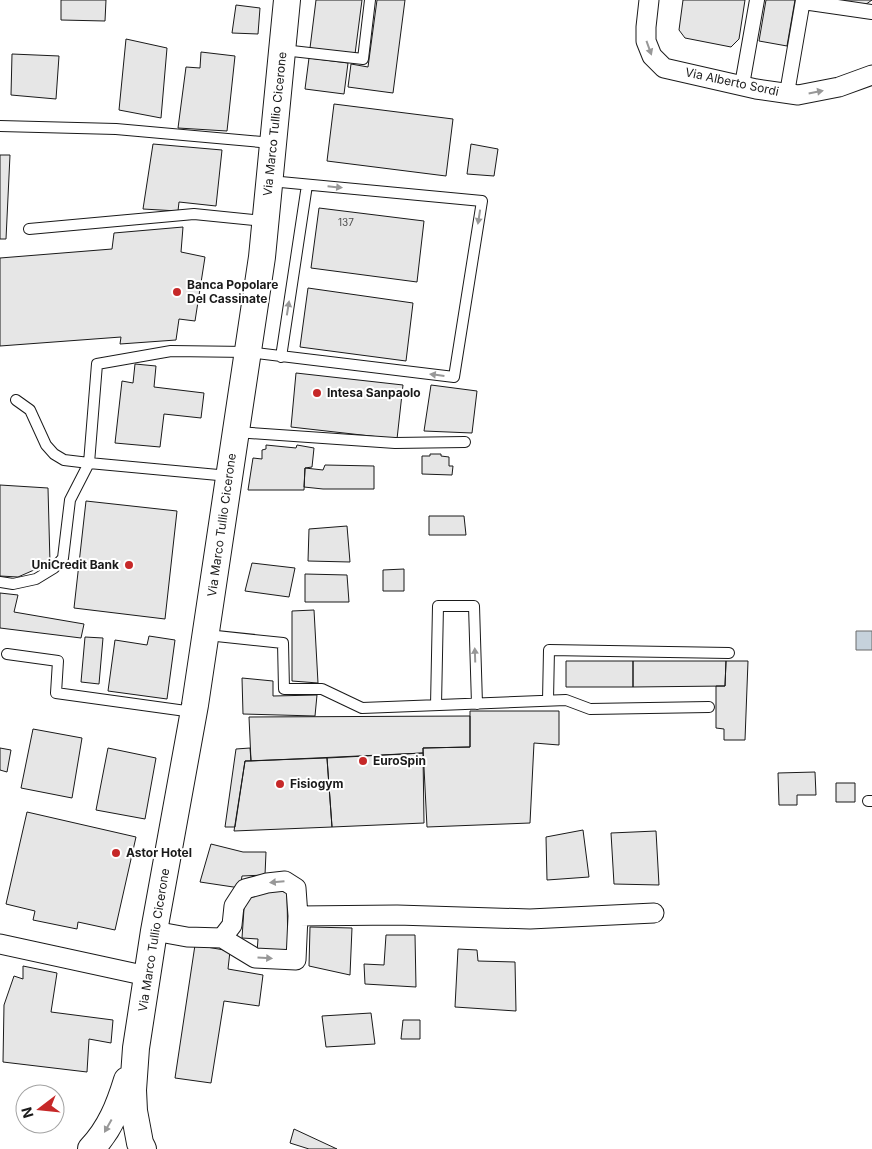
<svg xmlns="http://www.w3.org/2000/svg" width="872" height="1149" font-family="Inter,sans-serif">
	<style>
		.water { fill: #c6d2dc; stroke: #6a6a6a }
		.building { fill: #e6e6e6; stroke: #1a1a1a }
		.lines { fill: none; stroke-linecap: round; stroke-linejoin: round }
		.service-casing { stroke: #1a1a1a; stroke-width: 12 }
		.pedestrian-casing { stroke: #1a1a1a; stroke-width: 16 }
		.minor-casing { stroke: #1a1a1a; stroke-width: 21 }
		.secondary-casing { stroke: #1a1a1a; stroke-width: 28 }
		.service { stroke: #fff; stroke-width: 10 }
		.pedestrian { stroke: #fff; stroke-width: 14 }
		.minor { stroke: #fff; stroke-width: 19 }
		.secondary { stroke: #fff; stroke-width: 26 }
		.oneway { fill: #989898 }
		.poi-dot { fill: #c62828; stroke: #fff; stroke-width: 2 }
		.labels { text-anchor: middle; stroke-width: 4; stroke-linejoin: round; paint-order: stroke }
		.number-label { font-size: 10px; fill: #4d4d4d }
		.street-label { font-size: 12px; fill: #1a1a1a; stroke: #fff }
		.poi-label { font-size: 12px; font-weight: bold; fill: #1a1a1a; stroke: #fff; text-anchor: start }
	</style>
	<rect width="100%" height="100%" fill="#fff"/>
	<path class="water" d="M856 631H872V650H856Z"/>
	<path class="building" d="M61 0H106L105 21 61 20Z
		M316 0H362L355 54 310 48Z
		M377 0H405L393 93 348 87 351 64 368 67Z
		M683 0H745L739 39 731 47 685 38 679 30Z
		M766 0H795L787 46 759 41Z
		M827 0H872L862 7Z
		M236 5 260 8 258 34 232 33Z
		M126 39 167 48 161 118 119 110Z
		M201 52 235 56 227 131 178 128 186 67 200 68Z
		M12 54 59 56 56 99 11 95Z
		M309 58 348 63 344 94 305 89Z
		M334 104 453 119 446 176 327 161Z
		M153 144 222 150 216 206 179 202 178 211 143 209Z
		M471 144 498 149 494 176 467 174Z
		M0 155H10L6 239H0Z
		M319 208 424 221 417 282 311 268Z
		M183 227 181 252 205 257 195 321 179 319 176 340 120 344 121 337 0 346V258L112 249 114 233Z
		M308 288 413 303 406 361 300 347Z
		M135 364 156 366 154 387 204 393 201 418 164 414 160 447 115 443 122 381 133 383Z
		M296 373 403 385 397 439 291 427Z
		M431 385 477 391 472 433 424 431Z
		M266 445 296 448 297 445 314 448 312 467 305 468 304 490H248L253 458 262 459V450L266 449Z
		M430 454H441V456L449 457V466H453L452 475 422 474V456H430Z
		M325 465 374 466V489H323L304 487 305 468 323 470Z
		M0 485 48 488 50 563 18 577 0 576Z
		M86 501 177 511 165 619 74 608Z
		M429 516H464L466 535H429Z
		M347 526 350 562 308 561 309 529Z
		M252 563 295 568 289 597 245 591Z
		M404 569V591H383V570Z
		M305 574 347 575 349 602H305Z
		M0 593 18 595 14 612 84 624 81 638 0 628Z
		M314 610 318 683 292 681V611Z
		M149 636 175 640 167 699 108 691 115 640 147 645Z
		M85 637 103 638 99 684 81 682Z
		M566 661H633V687H566Z
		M633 661H726L725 686 633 687Z
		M726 661H748L745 740H724V729L716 728V686H725Z
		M242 678 273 681V696L317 695 315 716 243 714Z
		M470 711H559V745L534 743 530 823 427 827 423 748 470 747Z
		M470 716V747L423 748V753L251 761 249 717Z
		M33 729 82 738 72 798 21 788Z
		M0 748 11 750 7 772 0 770Z
		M108 748 156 758 145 819 96 810Z
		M250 748 251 761H245L235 827H225L236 749Z
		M423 753 424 823 332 827 327 758Z
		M327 758 332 827 234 831 245 761Z
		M815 772 816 795H797V805H779L778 773Z
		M836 783H855V802H836Z
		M27 812 136 837 115 930 78 922 77 929 33 920 35 911 6 904Z
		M583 830 589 877 547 880 546 837Z
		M656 831 659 885 614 884 611 833Z
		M211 844 243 852H266L265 875 242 876 240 888 200 882Z
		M276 889 287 893 288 954 257 952 258 939 242 938 245 894Z
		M310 927 352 928 350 975 309 966Z
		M386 935H415L416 987 365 984 364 964 384 965Z
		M195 945 230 951 228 969 263 975 259 1006 224 1001 211 1083 175 1078Z
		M458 949 477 950 478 961 515 962 516 1011 455 1007Z
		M23 966 57 973 51 1012 113 1020 111 1043 89 1039 87 1072 3 1062 4 1005 14 976 23 979Z
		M371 1013 375 1044 326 1047 322 1016Z
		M403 1020H420V1039H401Z
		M294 1129 337 1149H309L290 1143Z"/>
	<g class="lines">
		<defs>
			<path id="service" d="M283 50 363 59 370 0
				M0 126 116 129 272 143
				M29 229 194 214 264 221
				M281 357 307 185
				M236 432 395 443 465 442
				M229 476 89 463 97 364 171 351 248 352 454 377 482 201 270 181
				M0 582 13 584 36 579 54 568 63 558 70 500 89 463 64 460 54 454 46 445 30 410 16 400
				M207 635 283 643 284 689H322L362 708 566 700 590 709 709 707
				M7 654 58 661 56 693 193 712
				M548 700 549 650 729 653
				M436 705 438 606H474L477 704
				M868 801H872"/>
			<path id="pedestrian" d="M803 2 872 12
				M742 85 757 0
				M787 93 803 0"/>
			<path id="minor" d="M649 0 646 27V41L652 56 664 68 756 89 798 95 839 87 872 75
				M298 916 397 915 530 919 654 913
				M154 931 187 937 222 938 255 958 296 960 298 916 296 888 285 881 267 883 245 889 234 906 232 925 222 938
				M0 944 147 976"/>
			<path id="secondary" d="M91 1149C110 1129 119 1106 127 1080
				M143 1149 140 1143 134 1111 133 1090 136 1048 154 931 195 705 262 257 287 0"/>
		</defs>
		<use href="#service" class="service-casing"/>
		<use href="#pedestrian" class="pedestrian-casing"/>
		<use href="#minor" class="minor-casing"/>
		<use href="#secondary" class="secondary-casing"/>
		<use href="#service" class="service"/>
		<use href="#pedestrian" class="pedestrian"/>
		<use href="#minor" class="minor"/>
		<use href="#secondary" class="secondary"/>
	</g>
	<defs><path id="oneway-solid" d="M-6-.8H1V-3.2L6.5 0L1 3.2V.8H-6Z" transform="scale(1.25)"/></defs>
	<g class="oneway">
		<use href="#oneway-solid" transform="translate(649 48) rotate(70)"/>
		<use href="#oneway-solid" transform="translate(816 92) rotate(-11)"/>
		<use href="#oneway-solid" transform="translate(335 187) rotate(6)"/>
		<use href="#oneway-solid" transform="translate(479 217) rotate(99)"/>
		<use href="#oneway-solid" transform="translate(288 308) rotate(-81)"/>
		<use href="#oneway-solid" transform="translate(437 375) rotate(-173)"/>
		<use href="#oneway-solid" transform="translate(475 655) rotate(-92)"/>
		<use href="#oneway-solid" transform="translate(277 882) rotate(175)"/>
		<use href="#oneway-solid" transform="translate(265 958) rotate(3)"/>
		<use href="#oneway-solid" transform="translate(108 1126) rotate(119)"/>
	</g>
	<g class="poi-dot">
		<circle cx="177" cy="292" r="5"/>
		<circle cx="317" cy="393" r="5"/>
		<circle cx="129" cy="565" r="5"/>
		<circle cx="363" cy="761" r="5"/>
		<circle cx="280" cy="784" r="5"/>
		<circle cx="116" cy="853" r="5"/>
	</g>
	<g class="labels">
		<g class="number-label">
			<text x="346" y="226">137</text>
		</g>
		<g class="street-label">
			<text transform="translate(732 82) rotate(12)" y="4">Via Alberto Sordi</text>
			<text transform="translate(275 124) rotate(-84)" y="4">Via Marco Tullio Cicerone</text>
			<text transform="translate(222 525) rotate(-82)" y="4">Via Marco Tullio Cicerone</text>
			<text transform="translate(154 940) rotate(-81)" y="4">Via Marco Tullio Cicerone</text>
		</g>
		<g class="poi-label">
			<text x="187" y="289">Banca Popolare<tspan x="187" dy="14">Del Cassinate</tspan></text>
			<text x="327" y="397">Intesa Sanpaolo</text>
			<text x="119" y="569" text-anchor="end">UniCredit Bank</text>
			<text x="373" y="765">EuroSpin</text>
			<text x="290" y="788">Fisiogym</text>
			<text x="126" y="857">Astor Hotel</text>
		</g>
	</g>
	<g transform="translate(40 1109) rotate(254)"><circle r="24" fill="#ffffff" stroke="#a3a3a3"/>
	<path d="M0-4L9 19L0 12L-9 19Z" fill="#c62828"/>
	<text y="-8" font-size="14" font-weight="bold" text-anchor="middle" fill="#1a1a1a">N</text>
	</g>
</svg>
